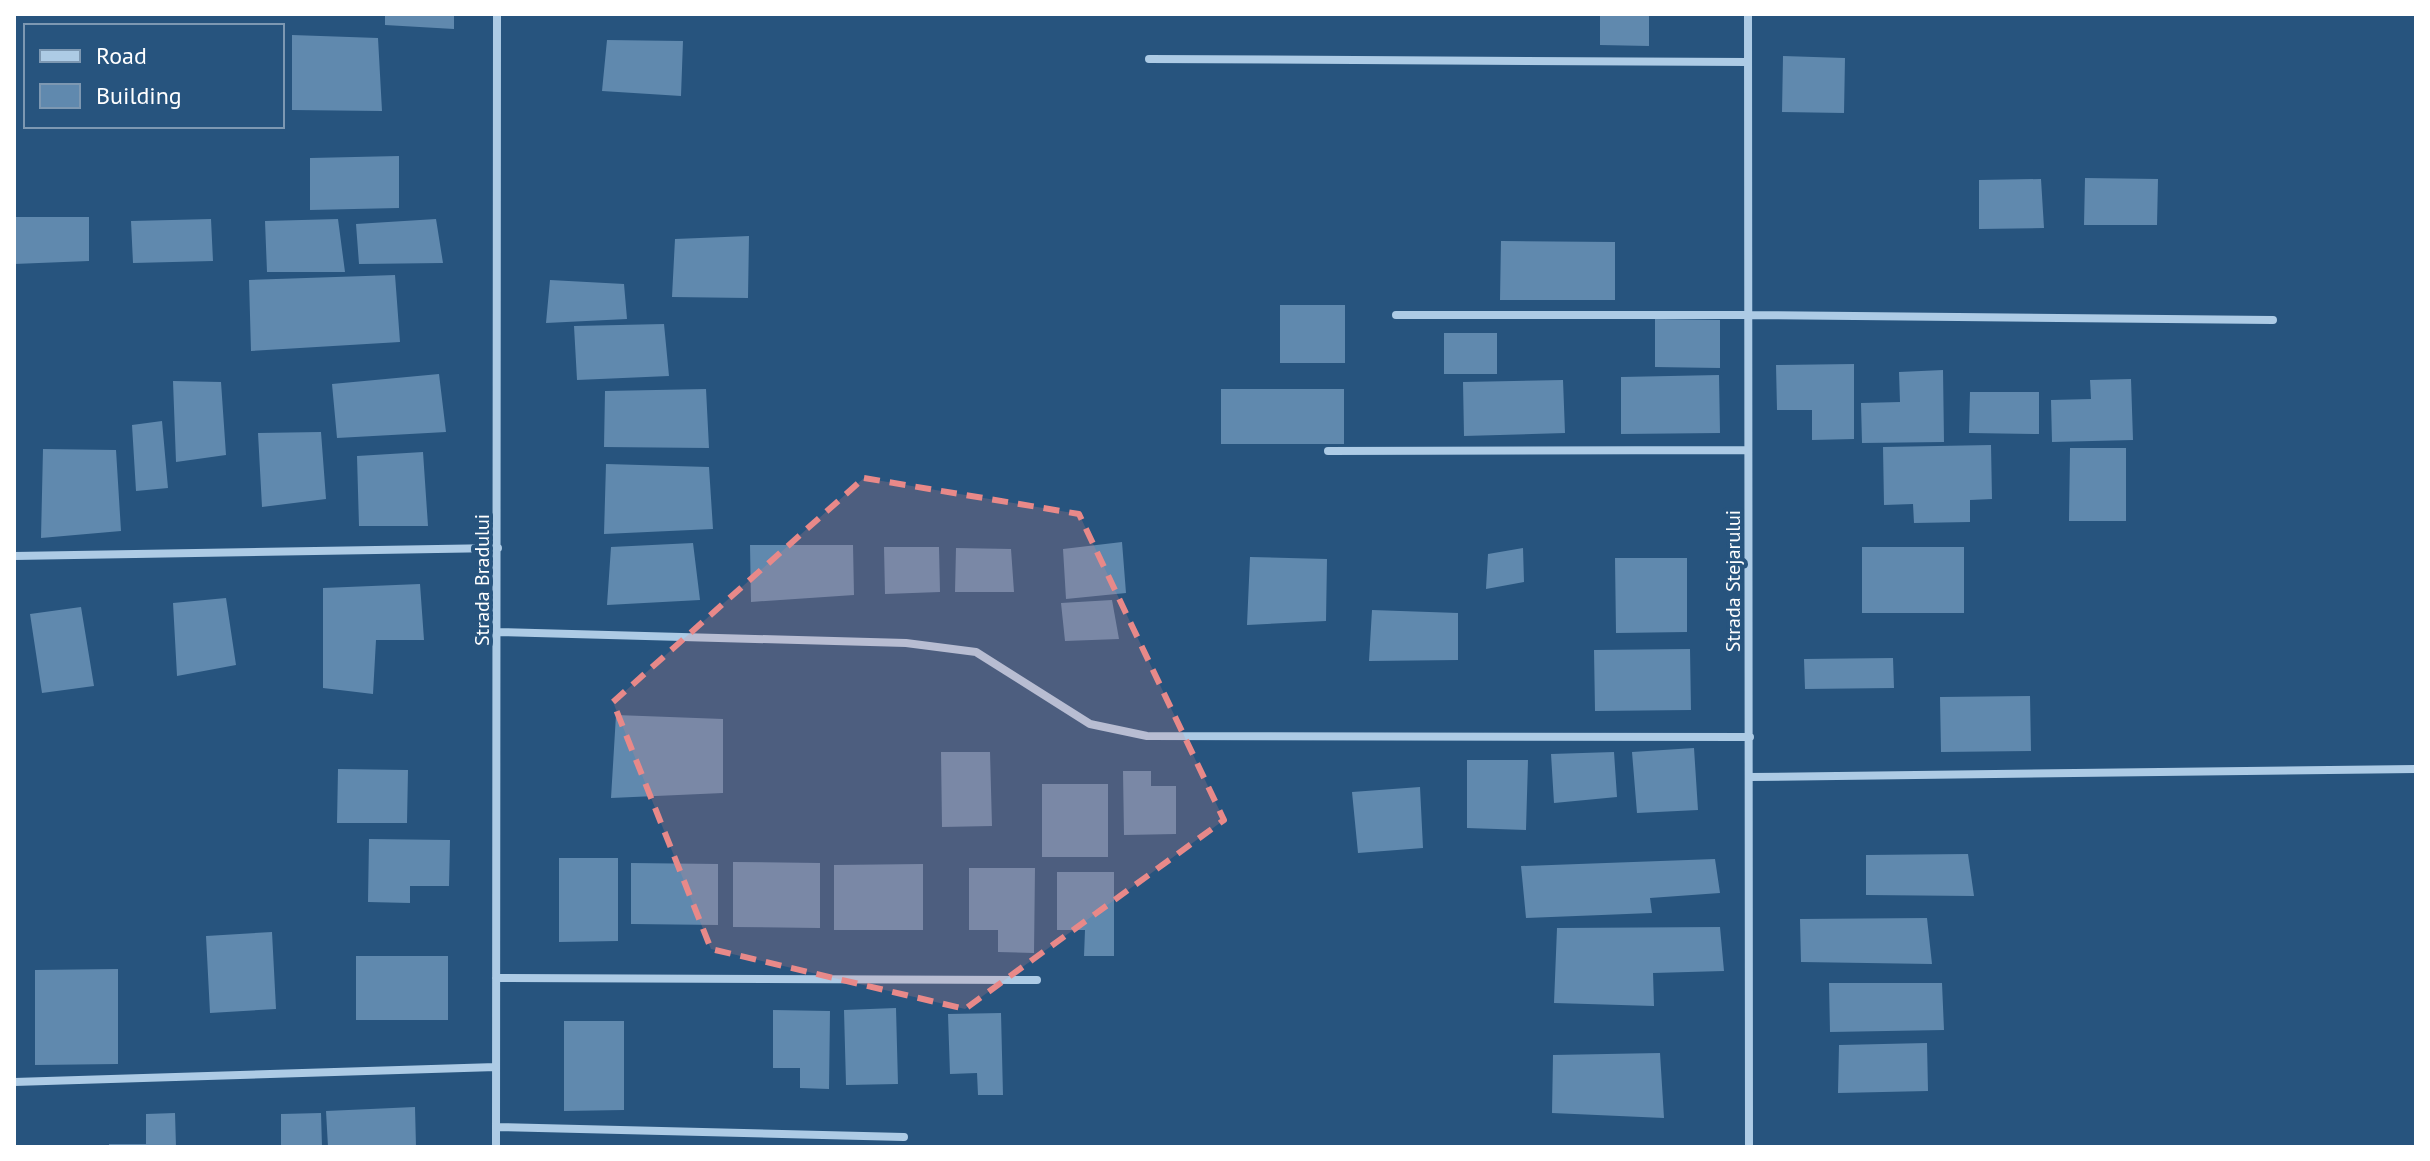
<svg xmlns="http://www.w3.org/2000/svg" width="2430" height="1161" font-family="'PT Sans',sans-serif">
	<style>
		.building { fill: #6089ae }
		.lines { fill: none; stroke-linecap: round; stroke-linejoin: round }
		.street { stroke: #adcbe5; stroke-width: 8 }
		.marked { fill: #e88989; fill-opacity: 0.2; stroke: #e88989; stroke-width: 6; stroke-dasharray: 16 10; stroke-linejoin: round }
		.labels { text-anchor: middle; stroke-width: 8; stroke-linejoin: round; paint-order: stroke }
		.street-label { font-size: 20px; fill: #fff; stroke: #27547e }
	</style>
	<rect width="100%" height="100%" fill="#27547e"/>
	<path class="building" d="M385 14H454V29L385 25Z
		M1600 14H1649V46L1600 45Z
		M292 35 378 38 382 111 292 110Z
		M607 40 683 41 681 96 602 91Z
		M1783 56 1845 58 1844 113 1782 112Z
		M399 156V208L310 210V158Z
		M2085 178 2158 179 2157 225H2084Z
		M2041 179 2044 228 1979 229V180Z
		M14 217H89V261L14 264Z
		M211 219 213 261 133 263 131 221Z
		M338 219 345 272H267L265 221Z
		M436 219 443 263 359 264 356 224Z
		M749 236 748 298 672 297 675 239Z
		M1501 241 1615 242V300H1500Z
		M395 275 400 342 251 351 249 280Z
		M550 280 624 284 627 319 546 323Z
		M1280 305H1345V363H1280Z
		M1655 319 1720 320V368L1655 367Z
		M664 324 669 376 577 380 574 326Z
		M1444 333H1497V374H1444Z
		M1854 364V439L1812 440V410H1777L1776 365Z
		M1943 370 1944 442 1862 443 1861 403 1900 402 1899 372Z
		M439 374 446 432 337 438 332 384Z
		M1719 375 1720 433 1621 434V377Z
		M2131 379 2133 440 2052 442 2051 400 2091 399 2090 380Z
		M1563 380 1565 433 1464 436 1463 382Z
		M173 381 221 382 226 455 176 462Z
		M706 389 709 448 604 447 605 391Z
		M1221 389H1344V444H1221Z
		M1970 392H2039V434L1969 433Z
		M162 421 168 488 136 491 132 425Z
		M321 432 326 499 262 507 258 433Z
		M1991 445 1992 499 1970 500V522L1914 523 1913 504 1884 505 1883 447Z
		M2070 448H2126V521H2069Z
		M43 449 116 450 121 531 41 538Z
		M423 452 428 526H359L357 456Z
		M606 464 709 467 713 529 604 534Z
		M1122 542 1126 593 1066 599 1063 549Z
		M693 543 700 600 607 605 611 547Z
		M750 545H853L854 595 751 602Z
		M884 547H939L940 592 885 594Z
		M1862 547H1964V613H1862Z
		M956 548 1011 549 1014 592H955Z
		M1523 548 1524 582 1486 589 1488 554Z
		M1250 557 1327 559 1326 621 1247 625Z
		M1615 558H1687V632L1616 633Z
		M420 584 424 640H376L373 694 323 688V588Z
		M226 598 236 665 177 676 173 603Z
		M1112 600 1119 639 1065 641 1061 603Z
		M81 607 94 686 42 693 30 614Z
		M1372 610 1458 613V660L1369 661Z
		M1690 649 1691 710 1595 711 1594 650Z
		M1893 658 1894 688 1805 689 1804 659Z
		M2030 696 2031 751 1941 752 1940 697Z
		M616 715 723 719V793L611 798Z
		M1694 748 1698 810 1637 813 1632 752Z
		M941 752H990L992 826 942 827Z
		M1614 752 1617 797 1554 803 1551 754Z
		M1467 760H1528L1526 830 1467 828Z
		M338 769 408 770 407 823H337Z
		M1123 771H1151V786H1176V834L1124 835Z
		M1042 784H1108V857H1042Z
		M1420 787 1423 848 1358 853 1352 792Z
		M369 839 450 840 449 886H410V903L368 902Z
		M1968 854 1974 896 1866 895V855Z
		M559 858H618V941L559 942Z
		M1715 859 1720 893 1650 898 1652 913 1526 918 1521 866Z
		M733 862 820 863V928L733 927Z
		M631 863 718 864V925L631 924Z
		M923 864V930H834V865Z
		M969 868H1035L1034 953 998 952V930H969Z
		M1057 872H1114V956H1084L1085 930H1057Z
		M1927 918 1932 964 1801 962 1800 919Z
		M1720 927 1724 971 1653 973 1654 1006 1554 1003 1557 928Z
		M272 932 276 1009 210 1013 206 936Z
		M356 956H448V1020H356Z
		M118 969V1064L35 1065V970Z
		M1829 983H1942L1944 1030 1830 1032Z
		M896 1008 898 1084 846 1085 844 1010Z
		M773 1010 830 1011 829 1089 800 1088V1068H773Z
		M1001 1013 1003 1095H978L977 1073 950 1074 948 1014Z
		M564 1021H624V1110L564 1111Z
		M1927 1043 1928 1091 1838 1093 1839 1045Z
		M1660 1053 1664 1118 1552 1113 1553 1055Z
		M415 1107 416 1147H328L326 1111Z
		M175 1113 176 1147H109V1144H146V1114Z
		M321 1113 322 1147H281V1114Z"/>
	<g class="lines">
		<path class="street" d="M1748 14 1749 1147
			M1149 59 1748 62
			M1396 315H1747L2273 320
			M1328 451 1748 450
			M14 556 498 548
			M498 632 906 643 976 652 1090 724 1147 736 1750 737
			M1750 777 2416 769
			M496 978 1037 980
			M14 1082 496 1067
			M496 1127 904 1137
			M496 1147 497 14"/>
	</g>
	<path class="marked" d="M864 478 1079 514 1224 820 965 1009 711 949 613 702Z"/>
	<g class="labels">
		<g class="street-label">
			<text transform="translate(482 580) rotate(-90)" y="7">Strada Bradului</text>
			<text transform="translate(1733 581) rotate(-90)" y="7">Strada Stejarului</text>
		</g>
	</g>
	<rect width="2430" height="1161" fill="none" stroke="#ffffff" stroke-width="32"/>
	<rect x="24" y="24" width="260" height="104" fill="#27547e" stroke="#7d98b2" stroke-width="2"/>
	<rect x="40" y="50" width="40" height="12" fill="#adcbe5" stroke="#7d98b2" stroke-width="2"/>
	<text x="96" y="64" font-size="24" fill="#ffffff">Road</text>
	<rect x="40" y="84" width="40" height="24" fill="#6089ae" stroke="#7d98b2" stroke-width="2"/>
	<text x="96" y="104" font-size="24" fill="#ffffff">Building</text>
</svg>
